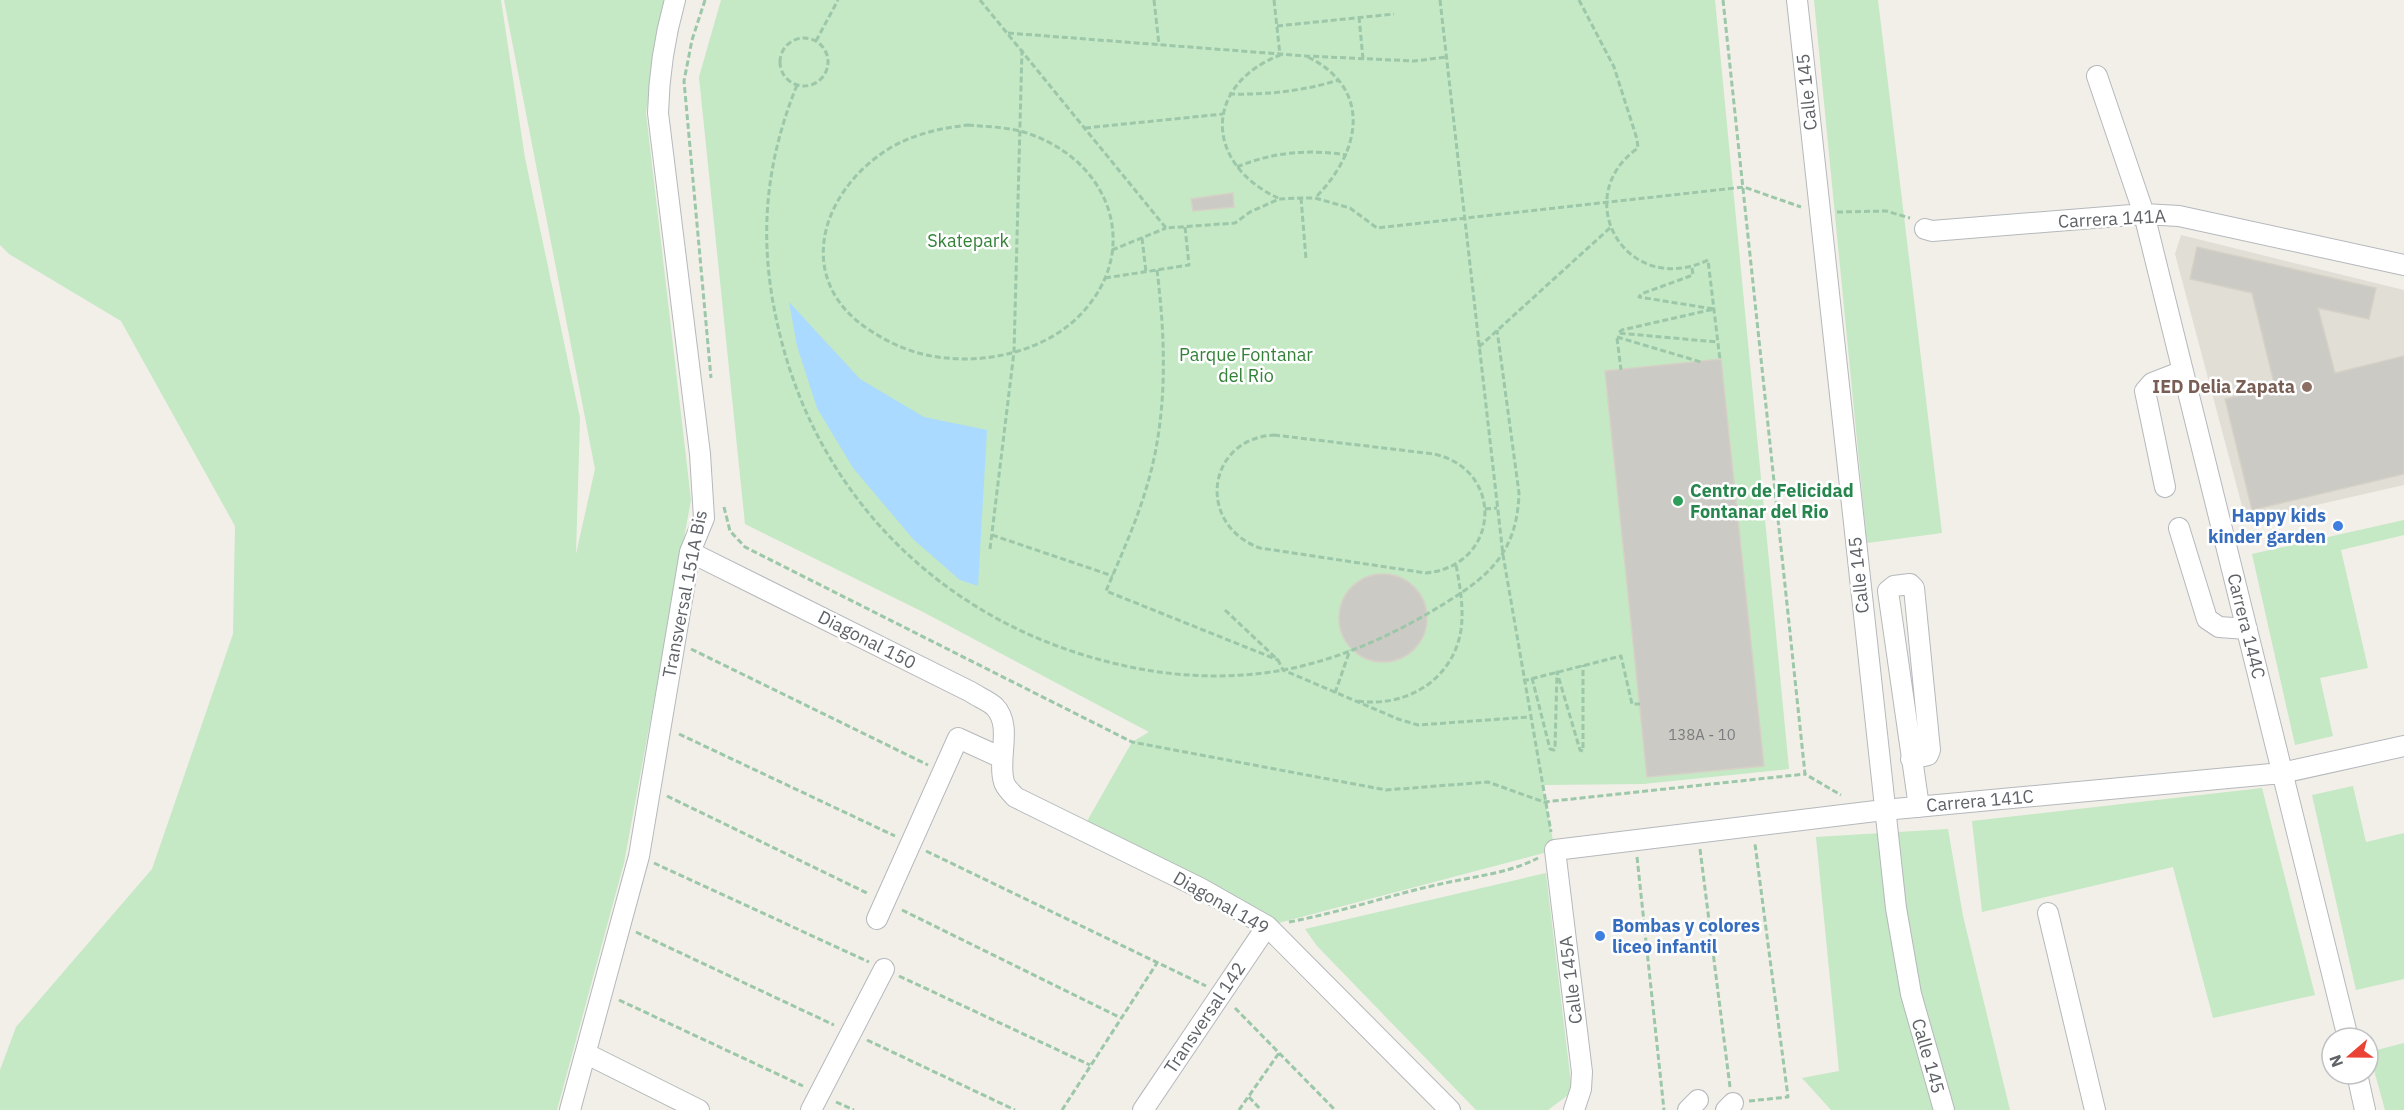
<svg xmlns="http://www.w3.org/2000/svg" width="2404" height="1110" font-family="'IBM Plex Sans',sans-serif">
	<style>
		.education { fill: #e1ded6 }
		.green { fill: #c5e8c5 }
		.water { fill: #aadaff }
		.building { fill: #cccac5; stroke: #d6d1c6; stroke-width: 1.5 }
		.lines { fill: none; stroke-linecap: round; stroke-linejoin: round }
		.minor-casing { stroke: #b5b8bc; stroke-width: 22 }
		.path { stroke: #9cc7a9; stroke-width: 3; stroke-dasharray: 6 3; stroke-linecap: butt }
		.minor { stroke: #fff; stroke-width: 20 }
		.education-dot { fill: #8d6e63; stroke: #fff; stroke-width: 2 }
		.leisure-dot { fill: #2e9e5b; stroke: #fff; stroke-width: 2 }
		.shop-dot { fill: #3f7fe0; stroke: #fff; stroke-width: 2 }
		.labels { text-anchor: middle; stroke-width: 5; stroke-linejoin: round; paint-order: stroke }
		.number-label { font-size: 15px; fill: #7a7d7f }
		.street-label { font-size: 18px; fill: #5f6368; stroke: #fff }
		.park-label { font-size: 18px; fill: #348238; stroke: #fff }
		.education-label { font-size: 18px; font-weight: bold; fill: #785e54; stroke: #fff; text-anchor: end }
		.leisure-label { font-size: 18px; font-weight: bold; fill: #27864d; stroke: #fff; text-anchor: start }
		.shop-label { font-size: 18px; font-weight: bold; fill: #366cbe; stroke: #fff; text-anchor: end }
	</style>
	<rect width="100%" height="100%" fill="#f1efe8"/>
	<path class="education" d="M2181 235 2404 290V485L2246 521 2175 254Z"/>
	<path class="green" d="M0 0H501L525 158 580 418 576 554 595 469 504 0H664L646 113 691 500 624 863 557 1110H0V1070L16 1027 152 869 233 634 235 526 121 321 9 254 0 245Z
		M721 0H1715L1789 769 1643 784 1542 785 1555 850 1267 926 1082 830 1132 742 1149 732 923 612 745 524 699 77Z
		M1814 0H1878L1942 533 1867 543Z
		M2404 520V535L2341 550 2368 668 2320 678 2333 736 2295 745 2252 554Z
		M2353 786 2366 842 2404 833V979L2356 990 2312 795Z
		M2262 788 2315 995 2213 1018 2173 867 1982 912 1972 821Z
		M1948 829 1963 916 2010 1110H1831L1802 1078 1839 1071 1816 837Z
		M1546 873 1572 1092 1548 1110H1476L1317 946 1305 929Z
		M2404 1043V1110H2385L2369 1052Z"/>
	<path class="water" d="M789 302 860 379 924 417 987 430 978 586 960 580 914 540 853 468 817 408 797 346Z"/>
	<path class="building" d="M1233 193 1234 207 1193 211 1191 199Z
		M2197 247 2376 288 2369 319 2318 308 2335 373 2404 356V474L2252 510 2225 399 2275 387 2252 293 2190 279Z
		M1721 359 1764 766 1647 777 1605 371Z
		M1339 618a44 44 0 1 1 88 0a44 44 0 1 1-88 0Z"/>
	<g class="lines">
		<defs>
			<path id="minor" d="M1797 0 1896 908 1911 994 1944 1110
				M2097 76 2144 214 2348 1038
				M1925 229 1932 231 2144 214 2179 216 2404 265
				M2165 487 2145 391 2152 383 2183 371
				M2179 528 2207 619 2219 627 2247 629
				M690 552 971 692C978 697 989 701 995 707 1013 726 997 759 1004 782 1005 787 1011 792 1015 797L1200 888 1267 926 1450 1110
				M1911 759 1928 755 1930 750 1914 588 1910 584 1894 586 1888 591 1919 807
				M2048 913 2095 1110
				M877 919 958 738 1002 758
				M587 1054 699 1110
				M2357 1074 2365 1110
				M570 1110 639 856 690 552 704 518 700 454 658 113C659 72 664 39 675 0
				M811 1110 884 969
				M1143 1110 1267 926
				M1574 1110 1581 1089 1582 1072 1555 850 1884 810 2282 773 2404 746
				M1688 1110 1698 1100
				M1726 1110 1733 1103"/>
		</defs>
		<use href="#minor" class="minor-casing"/>
		<path class="path" d="M705 0 692 40 684 81 711 378
			M980 0 1166 228 1235 223 1250 212 1279 199 1301 198H1315L1350 208 1377 228 1744 187 1801 207
			M1154 0 1159 45
			M1274 0 1280 55C1202 86 1205 164 1278 198
			M1440 0 1503 555 1551 832
			M1579 0 1614 67 1637 139 1638 148C1568 197 1626 299 1708 260L1720 360
			M1723 0 1805 774 1841 795
			M1359 17 1363 59
			M1277 26 1394 14
			M1008 33 1306 56 1414 61 1447 57
			M780 62a24 24 0 1 1 48 0a24 24 0 1 1-48 0Z
			M816 41 838 0
			M1308 57C1374 90 1360 153 1315 198
			M797 85C763 169 758 247 780 335 821 503 949 625 1117 664 1170 677 1229 680 1283 670 1333 661 1384 639 1427 614 1481 582 1517 560 1519 493L1497 330
			M1229 94C1267 95 1303 91 1339 80
			M968 125C990 127 1014 127 1035 136 1112 166 1141 251 1081 314 1048 349 992 363 947 358 919 356 894 346 871 331 792 281 820 191 890 148 914 134 941 128 968 125Z
			M1085 128 1223 114
			M1237 167C1273 152 1308 149 1347 155
			M1301 198 1306 259
			M1837 212 1886 211 1910 218
			M1142 238 1146 272
			M1112 250 1166 228
			M1692 268 1693 275 1641 294 1639 297 1714 309 1622 330 1618 333 1717 342
			M1157 270C1166 343 1168 418 1146 489 1136 523 1120 558 1106 591L1278 660
			M1105 278 1189 265 1185 227
			M1617 337 1701 362
			M1617 338 1621 370
			M1479 347 1611 227
			M1274 435 1434 454C1506 470 1500 566 1426 573L1260 548C1196 525 1206 439 1274 435Z
			M724 507 730 531 745 547 1132 742 1386 790 1488 782 1544 802 1805 774
			M1485 509 1497 508
			M992 535 1113 576
			M990 549 1014 352 1022 49
			M1225 610 1278 660 1283 670 1398 719 1418 725 1529 717
			M691 649 928 765
			M1532 678 1550 749 1554 750 1555 748 1557 672 1580 750 1583 751V665
			M1523 681 1621 656 1632 704H1640
			M1335 693 1350 650
			M1358 701C1406 708 1453 680 1461 630 1464 608 1460 586 1456 565
			M679 734 895 836
			M667 796 869 894
			M1700 849 1730 1087
			M926 851 1206 986
			M1637 857 1664 1110
			M654 863 869 962
			M902 910 1121 1018
			M1289 922C1342 912 1393 894 1445 883 1477 876 1509 873 1538 858
			M636 932 834 1025
			M899 976 1090 1065
			M619 1000 803 1086
			M1235 1008 1335 1110
			M867 1040 1015 1110
			M1249 1097 1261 1110
			M1749 1101 1788 1097 1755 844
			M836 1102 854 1110
			M1062 1110 1157 963
			M1239 1110 1279 1053"/>
		<use href="#minor" class="minor"/>
	</g>
	<circle class="education-dot" cx="2307" cy="387" r="6"/>
	<circle class="leisure-dot" cx="1678" cy="501" r="6"/>
	<g class="shop-dot">
		<circle cx="2338" cy="526" r="6"/>
		<circle cx="1600" cy="936" r="6"/>
	</g>
	<g class="labels">
		<g class="number-label">
			<text x="1702" y="740">138A - 10</text>
		</g>
		<g class="street-label">
			<text transform="translate(1807 92) rotate(-96)" y="6">Calle 145</text>
			<text transform="translate(2112 219) rotate(-3)" y="6">Carrera 141A</text>
			<text transform="translate(1859 575) rotate(-96)" y="6">Calle 145</text>
			<text transform="translate(685 594) rotate(-79)" y="6">Transversal 151A Bis</text>
			<text transform="translate(2246 626) rotate(76)" y="6">Carrera 144C</text>
			<text transform="translate(867 640) rotate(27)" y="6">Diagonal 150</text>
			<text transform="translate(1980 801) rotate(-5)" y="6">Carrera 141C</text>
			<text transform="translate(1221 903) rotate(30)" y="6">Diagonal 149</text>
			<text transform="translate(1571 980) rotate(-97)" y="6">Calle 145A</text>
			<text transform="translate(1205 1018) rotate(-56)" y="6">Transversal 142</text>
			<text transform="translate(1928 1056) rotate(74)" y="6">Calle 145</text>
		</g>
		<g class="park-label">
			<text x="968" y="247">Skatepark</text>
			<text x="1246" y="361">Parque Fontanar<tspan x="1246" dy="21">del Rio</tspan></text>
		</g>
		<g class="education-label">
			<text x="2295" y="393">IED Delia Zapata</text>
		</g>
		<g class="leisure-label">
			<text x="1690" y="497">Centro de Felicidad<tspan x="1690" dy="21">Fontanar del Rio</tspan></text>
		</g>
		<g class="shop-label">
			<text x="2326" y="522">Happy kids<tspan x="2326" dy="21">kinder garden</tspan></text>
			<text x="1612" y="932" text-anchor="start">Bombas y colores<tspan x="1612" dy="21">liceo infantil</tspan></text>
		</g>
	</g>
	<g transform="translate(2350 1056) rotate(250)"><circle r="28" fill="#ffffff" stroke="#bfc1c3" stroke-width="1.5"/>
	<path d="M0-4.5L10 22L0 15L-10 22Z" fill="#ea4335"/>
	<text y="-9" font-size="16" font-weight="bold" text-anchor="middle" fill="#5f6368">N</text>
	</g>
</svg>
